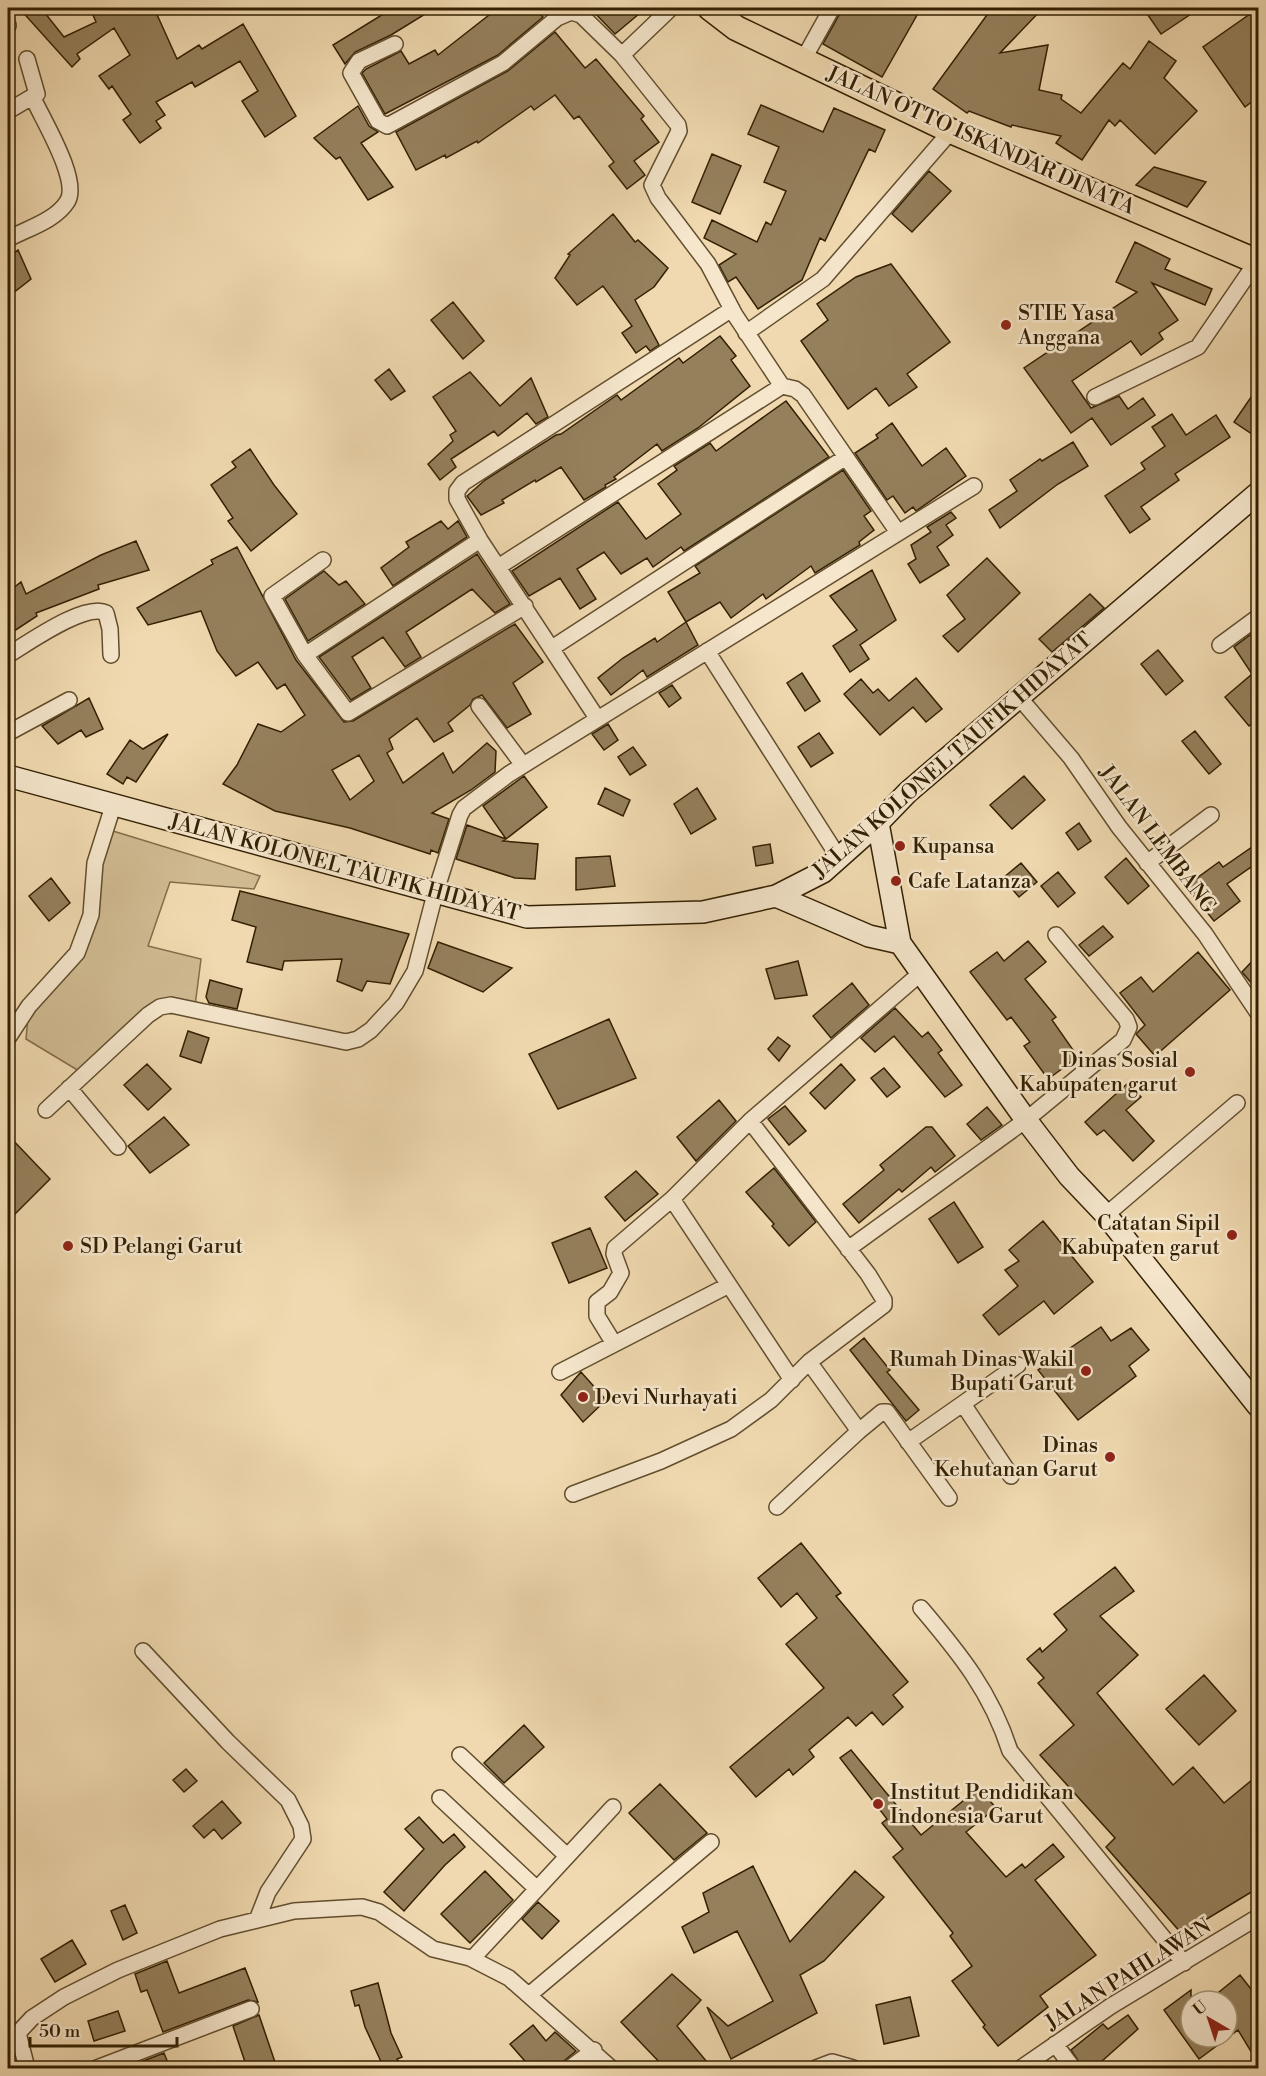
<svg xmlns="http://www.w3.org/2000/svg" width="1266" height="2076" font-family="'Libre Bodoni',serif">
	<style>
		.green { fill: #d0ba92; stroke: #826d4a; stroke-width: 1.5 }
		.building { fill: #95805c; stroke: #332002; stroke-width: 1.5; fill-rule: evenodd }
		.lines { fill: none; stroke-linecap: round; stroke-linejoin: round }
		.street-casing { stroke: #624e2e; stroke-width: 18 }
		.secondary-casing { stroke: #332002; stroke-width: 24 }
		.primary-casing { stroke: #332002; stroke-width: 27 }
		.street { stroke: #f5e6cc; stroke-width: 15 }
		.secondary { stroke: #f5e6cc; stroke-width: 21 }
		.primary { stroke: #f0d9b0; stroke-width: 24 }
		.poi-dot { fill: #8f2418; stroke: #f5e6cc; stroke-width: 2 }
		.labels { text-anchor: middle; stroke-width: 5; stroke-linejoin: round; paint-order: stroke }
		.street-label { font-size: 21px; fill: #332002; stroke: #f5e6cc }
		.poi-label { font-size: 21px; fill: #332002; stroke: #f5e6cc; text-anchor: start }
	</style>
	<rect width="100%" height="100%" fill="#f0d9b0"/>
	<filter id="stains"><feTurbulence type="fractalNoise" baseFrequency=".00333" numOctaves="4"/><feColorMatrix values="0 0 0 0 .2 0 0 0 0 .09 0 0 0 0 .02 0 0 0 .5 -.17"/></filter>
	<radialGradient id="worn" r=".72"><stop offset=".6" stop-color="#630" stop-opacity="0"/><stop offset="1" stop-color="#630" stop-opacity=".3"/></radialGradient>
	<path class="green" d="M113 831 260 876 254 889 170 882 148 946 201 959 195 1006 153 1004 79 1071 26 1039 29 1006 77 953 95 863Z"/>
	<path class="building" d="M19 8H41L64 37 96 22 90 8H154L177 59 199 45 202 49 243 24 296 116 265 137 242 101 258 91 240 61 195 87 192 82 156 102 165 115 156 121 161 128 140 143 123 120 131 114 112 86 109 89 99 76 130 55 114 28 77 54 80 59 72 67Z
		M393 8H435L391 35 355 52 345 64 333 45Z
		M498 8H535L543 17 498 55 385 114 362 73 366 69 401 51 409 64 435 50 438 55Z
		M590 8H646L615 34Z
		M843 8H921L882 77 823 44Z
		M992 8H1043L1000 53 1048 45 1039 90 1062 95 1061 99 1081 113 1123 63 1130 69 1149 41 1176 61 1164 78 1197 111 1155 154 1120 120 1115 126 1109 120 1082 160 1056 143 1061 136 1012 125 1011 127 969 111 967 113 933 89Z
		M1143 8H1200L1161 34Z
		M1250 14 1258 26V97L1245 107 1203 47Z
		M555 32 585 68 596 59 644 116 641 119 659 142 634 161 645 175 627 189 609 166 614 162 579 116 574 119 555 95 534 110 531 106 478 143 477 141 446 158 445 155 416 170 396 132 508 71Z
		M761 105 823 132 834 108 885 130 875 152 869 149 825 241 820 238 802 280 758 309 736 277 728 282 719 265 736 254 704 238 712 220 757 242 766 222 771 225 786 191 764 182 779 147 748 134Z
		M358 106 369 126 378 132 361 143 393 187 368 200 340 157 336 159 314 138Z
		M712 154 741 166 720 214 692 202Z
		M1154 167 1206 182 1187 207 1136 185Z
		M929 171 951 191 912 232 892 214Z
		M613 214 635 242 638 240 668 268 654 287 635 300 659 345 650 351 646 346 636 353 622 333 632 326 603 286 577 305 555 278 570 255 568 254Z
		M1135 242 1170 259 1165 269 1212 289 1205 305 1152 283 1178 320 1159 333 1163 339 1141 355 1131 341 1072 381 1091 408 1119 396 1128 409 1143 398 1155 415 1111 445 1092 418 1071 433 1024 368 1137 292 1116 282Z
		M18 250 31 279 8 297V258Z
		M891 264 950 342 907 374 917 387 889 406 876 388 848 409 801 341 828 320 817 304 856 277Z
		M453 302 484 341 463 359 431 320Z
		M720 336 736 356 731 360 750 386 698 428 662 451 657 444 614 477 616 479 605 485 606 487 584 500 561 467 536 482 535 480 502 500 504 503 481 515 467 496 485 480 556 435 561 434 617 395 621 400 679 358 683 363Z
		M389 369 405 391 391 400 375 380Z
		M470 372 500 406 531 378 548 417 536 424 527 413 498 436 494 431 451 459 456 467 440 480 428 464 453 441 450 435 456 431 433 397Z
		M1258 387V438L1234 422Z
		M786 401 829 457 684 551 681 547 653 567 647 558 621 574 604 552 577 569 596 599 580 609 560 578 529 596 512 571 618 502 646 539 681 514 658 484 677 470 674 466 710 443 716 451Z
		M1172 414 1186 435 1216 415 1230 437 1175 474 1179 480 1141 507 1150 519 1130 533 1105 496 1145 469 1141 463 1165 446 1152 427Z
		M892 423 922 466 946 448 966 476 916 511 913 507 905 513 893 496 887 500 855 453 878 438 876 435Z
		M1073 442 1088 466 1058 484 1000 528 989 510 1017 491 1010 480 1040 459 1042 461Z
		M250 449 274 485 297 514 251 551 228 521 233 518 211 485 236 467 232 462Z
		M843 470 871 511 864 516 874 530 859 542 860 545 815 573 811 566 766 599 763 594 731 618 720 602 686 622 668 592 700 573 695 566Z
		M951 512 956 518 946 525 953 535 937 547 949 565 920 583 908 564 916 559 911 545 931 532 927 527Z
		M441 521 448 529 458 521 467 537 393 586 381 568 409 547 406 542Z
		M136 541 149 570 98 585 99 589 36 613 37 616 8 635V592L21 582 26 594 101 555Z
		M237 547 296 660 344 722 353 721 515 624 543 662 513 683 531 714 507 728 482 695 473 699 470 705 448 723 453 731 434 742 417 718 389 739 393 749 387 753 403 783 443 753 453 773 487 743 496 751 495 772 471 790 432 813 449 819 438 853 431 850 430 854 350 828 275 811 223 784 237 765 258 724 281 732 305 715 285 684 277 689 258 662 236 676 217 651 201 611 148 625 137 608 213 564 211 560ZM359 755 374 781 350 800 332 770Z
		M477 554 510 604 495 613 472 589 406 632 421 657 405 667 383 637 352 657 371 688 351 700 319 657Z
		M987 558 1020 593 958 652 943 636 965 619 947 595Z
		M872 570 896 620 860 645 869 659 850 672 833 646 857 630 830 596Z
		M324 571 339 585 346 581 365 604 308 641 285 599Z
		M1090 594 1104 608 1052 652 1039 639Z
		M686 622 698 645 647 677 643 670 611 695 598 678 623 658 655 638 657 642Z
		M1258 629V718L1249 726 1225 697 1252 674 1234 647Z
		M1158 650 1183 681 1166 695 1141 664Z
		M802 673 820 701 805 711 787 683Z
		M916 678 942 709 926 722 913 707 880 735 844 694 861 679 873 693 878 689 889 701Z
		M672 685 681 698 669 707 659 693Z
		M89 698 103 729 86 737 81 730 58 744 42 726Z
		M608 724 618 740 604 750 592 734Z
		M1195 731 1221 764 1209 774 1182 741Z
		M819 733 833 753 811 767 798 747Z
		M168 734 136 782 127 777 123 784 107 774 130 740 143 749Z
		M633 747 646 765 630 775 618 757Z
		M524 776 547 807 506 839 483 806Z
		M1024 776 1045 800 1012 829 990 805Z
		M605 788 630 800 623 816 598 804Z
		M697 788 716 819 691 834 674 804Z
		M1079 823 1091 841 1078 850 1066 833Z
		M467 825 506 839 503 841 538 844 535 879 515 878 456 859Z
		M1258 843V862L1227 884 1240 901 1214 921 1186 886 1219 862 1223 867Z
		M770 844 773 863 756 866 753 847Z
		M610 856 615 886 576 890V858Z
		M1126 858 1149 886 1128 904 1105 877Z
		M1021 863 1037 882 1019 897 1003 878Z
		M1058 872 1075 893 1058 907 1041 886Z
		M51 878 70 903 49 921 29 896Z
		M240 891 409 934 390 984 367 981 362 991 337 981 342 959 284 961 282 970 247 962 256 927 232 920Z
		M1103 926 1113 937 1089 956 1079 945Z
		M1028 941 1046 962 1025 979 1056 1017 1052 1020 1078 1057 1048 1079 1024 1046 1030 1042 1011 1017 1007 1020 970 972 997 952 1004 961Z
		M438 942 512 968 483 992 428 968Z
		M1198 952 1230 990 1155 1056 1136 1034 1145 1025 1120 993 1141 977 1153 992Z
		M1258 955V991L1242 972Z
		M798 961 807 995 775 999 766 969Z
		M210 980 242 989 237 1009 209 1003 206 997Z
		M852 983 869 1005 831 1038 813 1016Z
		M895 1008 922 1037 928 1032 942 1050 938 1053 962 1085 945 1097 894 1036 875 1052 861 1038Z
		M609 1019 636 1078 558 1109 529 1054Z
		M188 1031 209 1038 201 1063 180 1056Z
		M778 1037 790 1046 779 1061 768 1049Z
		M147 1064 171 1089 148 1110 124 1085Z
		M841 1064 855 1080 825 1109 810 1093Z
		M884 1068 900 1087 887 1097 871 1078Z
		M1128 1083 1141 1097 1126 1110 1154 1141 1133 1161 1104 1130 1097 1135 1085 1122Z
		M719 1100 736 1121 696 1161 677 1137Z
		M785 1106 806 1131 789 1145 768 1119Z
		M987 1107 1002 1125 981 1140 967 1124Z
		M164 1117 189 1145 150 1173 128 1146Z
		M926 1127H932L955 1156 935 1172 931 1167 902 1192 899 1189 859 1223 843 1204 884 1170 880 1165Z
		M8 1135 50 1179 8 1221Z
		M774 1168 816 1222 789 1246 772 1226 774 1224 746 1192Z
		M636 1171 658 1194 625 1221 605 1197Z
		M954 1202 983 1247 958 1263 929 1219Z
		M1043 1221 1093 1282 1054 1314 1044 1301 999 1335 983 1315 1018 1286 1005 1270 1019 1261 1009 1250Z
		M590 1228 607 1268 569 1283 552 1243Z
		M1101 1327 1111 1341 1131 1328 1149 1350 1129 1366 1136 1376 1078 1420 1038 1370Z
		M864 1338 890 1370 887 1372 919 1410 906 1421 850 1350Z
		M581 1372 606 1400 583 1422 561 1395Z
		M801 1543 841 1593 836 1596 908 1682 893 1695 903 1707 883 1725 872 1712 856 1726 848 1717 809 1750 814 1757 793 1775 789 1769 756 1797 730 1767 824 1688 786 1644 817 1618 797 1593 781 1607 758 1578Z
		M1115 1567 1134 1591 1100 1616 1138 1655 1097 1693 1173 1785 1193 1767 1224 1803 1258 1775V1888L1182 1934 1106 1847 1115 1838 1040 1755 1074 1725 1038 1683 1044 1678 1027 1659 1040 1648 1042 1652 1067 1630 1054 1614Z
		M1204 1675 1236 1711 1199 1745 1166 1709Z
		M524 1725 544 1747 504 1783 484 1763Z
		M851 1750 921 1835 979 1788 996 1808 966 1832 1006 1877 1022 1864 1025 1868 1053 1844 1064 1857 1035 1880 1096 1955 1040 1996 1048 2007 998 2046 983 2027 985 2025 952 1981 972 1966 950 1936 953 1933 893 1857 903 1849 882 1823 887 1819 840 1758Z
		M186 1769 197 1781 184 1792 173 1780Z
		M660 1784 707 1833 674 1860 629 1813Z
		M222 1801 241 1823 222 1839 214 1829 204 1838 193 1826Z
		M419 1817 443 1843 454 1834 465 1847 445 1865 404 1911 384 1892 424 1849 405 1829Z
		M753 1866 790 1942 855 1871 884 1897 824 1961 800 1975 817 2013 731 2059 707 2007 728 2026 773 2001 737 1931 694 1953 682 1927 709 1912 703 1893Z
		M485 1871 513 1900 470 1943 441 1914Z
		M538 1902 559 1921 542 1939 522 1919Z
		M125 1905 137 1933 123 1940 111 1911Z
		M72 1940 86 1964 55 1982 41 1959Z
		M167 1961 179 1993 245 1968 258 2002 248 2000 163 2032 147 1990 141 1992 135 1974Z
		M672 1974 701 2000 677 2026 707 2062 700 2068H665L621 2022Z
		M1240 1975 1258 1998V2063L1238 2030 1199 2059 1164 2010 1191 1990V2037H1227V2001H1208Z
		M378 1983 391 2033 402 2057 397 2059 404 2068H384L365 2027 359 2005 355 2006 351 1991Z
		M910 1997 919 2036 884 2044 876 2005Z
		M118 2011 125 2031 94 2041 88 2021Z
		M259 2015 277 2068H247L233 2026Z
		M1128 2015 1138 2029 1102 2061 1108 2068H1083L1071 2050 1103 2024 1108 2029Z
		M533 2025 546 2041 555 2032 576 2051 564 2061 560 2068H531L510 2044Z
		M164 2053 170 2068H141L138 2063Z"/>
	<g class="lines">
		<defs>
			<path id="street" d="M671 8 622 55 678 125 679 131 652 185 658 198 708 264 735 315 782 386 795 389 803 395 897 531
				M8 25V26
				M395 44 359 61 351 73 378 121 387 126 503 63 557 18 571 12 581 15 622 55
				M803 60 832 8
				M8 111 37 94 27 59
				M8 239C26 229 55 221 67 202 81 182 43 120 33 98
				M746 333 823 279 951 131
				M1095 397 1198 347 1257 261
				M323 560 272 596 305 655 348 713 525 606
				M498 567 782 386
				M1220 645 1258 617
				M552 648 846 457
				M707 651 839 858
				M8 655C27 644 85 602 106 613L110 629 111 655
				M305 655 480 540
				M1018 696 1071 758 1119 827 1205 934 1258 1013
				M479 706 523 765
				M597 718 480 540 457 499V491L463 483 732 309
				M8 733 69 700
				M1147 863 1211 815
				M8 1038 29 1006 77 953 91 915 95 863 114 803
				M69 1088 118 1147
				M46 1110 148 1015 160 1007 171 1005 346 1042 358 1039 371 1030 396 1003 415 971 435 894 460 815 464 808 509 774 974 486
				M672 1199 792 1380
				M1106 1215 1237 1103
				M848 1249 1026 1120 1123 1040 1129 1027 1126 1019 1056 935
				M613 1342 597 1316V1302L610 1292 621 1273 614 1254 615 1248 672 1199 750 1121 922 972
				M560 1372 729 1285
				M963 1404 1011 1476
				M859 1431 882 1412H887L949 1498
				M908 1442 1018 1365
				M573 1494 661 1461 731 1429 771 1400 809 1362 884 1305V1300L868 1274 750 1121
				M777 1507 859 1431 809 1362
				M921 1608C960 1654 991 1692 1010 1751L1184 1963
				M143 1651 228 1742 288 1800 301 1826 303 1839 268 1892 257 1920
				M460 1755 567 1856
				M440 1798 537 1889
				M472 1959 613 1807
				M529 1995 711 1842
				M18 2033 27 2068
				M8 2038 18 2033 32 2018 64 1997 118 1970 220 1929 294 1911 362 1907 379 1912 433 1949 470 1958 509 1978 611 2068
				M1055 2044 1073 2068
				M97 2068 251 2009
				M570 2068 594 2050
				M816 2068 832 2062 853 2068
				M1021 2068 1111 2006 1258 1917"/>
			<path id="secondary" d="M8 776 527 917 703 912 776 896 823 872 878 823 908 792 1258 493
				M878 823 900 943 1026 1120 1069 1176 1106 1215 1258 1406
				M776 896 869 936 900 943"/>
			<path id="primary" d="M710 8 736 28 951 131 1258 262"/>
		</defs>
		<use href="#street" class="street-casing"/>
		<use href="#secondary" class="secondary-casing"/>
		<use href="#primary" class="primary-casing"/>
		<use href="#street" class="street"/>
		<use href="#secondary" class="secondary"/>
		<use href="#primary" class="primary"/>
	</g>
	<g class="poi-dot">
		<circle cx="1006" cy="325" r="6"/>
		<circle cx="900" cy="846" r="6"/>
		<circle cx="896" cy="881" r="6"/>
		<circle cx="1190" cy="1072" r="6"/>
		<circle cx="1232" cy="1235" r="6"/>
		<circle cx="68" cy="1246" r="6"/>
		<circle cx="1086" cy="1371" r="6"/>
		<circle cx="583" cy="1397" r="6"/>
		<circle cx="1110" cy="1457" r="6"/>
		<circle cx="878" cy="1804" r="6"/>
	</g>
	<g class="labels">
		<g class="street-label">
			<text transform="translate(981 140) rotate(24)" y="7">JALAN OTTO ISKANDAR DINATA</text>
			<text transform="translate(952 755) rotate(-41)" y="7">JALAN KOLONEL TAUFIK HIDAYAT</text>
			<text transform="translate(1158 839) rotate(53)" y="7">JALAN LEMBANG</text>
			<text transform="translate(345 867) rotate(15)" y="7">JALAN KOLONEL TAUFIK HIDAYAT</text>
			<text transform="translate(1128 1974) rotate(-32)" y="7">JALAN PAHLAWAN</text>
		</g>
		<g class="poi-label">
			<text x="1018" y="320">STIE Yasa<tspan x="1018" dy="24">Anggana</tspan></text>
			<text x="912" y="853">Kupansa</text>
			<text x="908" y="888">Cafe Latanza</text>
			<text x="1178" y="1067" text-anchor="end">Dinas Sosial<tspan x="1178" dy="24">Kabupaten garut</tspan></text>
			<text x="1220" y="1230" text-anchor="end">Catatan Sipil<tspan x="1220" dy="24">Kabupaten garut</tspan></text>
			<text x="80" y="1253">SD Pelangi Garut</text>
			<text x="1074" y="1366" text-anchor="end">Rumah Dinas Wakil<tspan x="1074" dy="24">Bupati Garut</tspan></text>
			<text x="595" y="1404">Devi Nurhayati</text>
			<text x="1098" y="1452" text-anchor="end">Dinas<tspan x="1098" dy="24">Kehutanan Garut</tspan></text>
			<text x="890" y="1799">Institut Pendidikan<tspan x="890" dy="24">Indonesia Garut</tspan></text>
		</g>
	</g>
	<rect width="1266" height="2076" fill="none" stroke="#f0d9b0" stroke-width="30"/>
	<rect x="9" y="9" width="1248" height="2058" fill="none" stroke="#332002" stroke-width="3"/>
	<rect x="15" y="15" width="1236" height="2046" fill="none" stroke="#332002" stroke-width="1.5"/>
	<g transform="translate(1209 2019) rotate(321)"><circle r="28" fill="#f5e6cc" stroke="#a7977b" stroke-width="1.5"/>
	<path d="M0-4.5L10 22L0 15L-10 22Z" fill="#8f2418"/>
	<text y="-9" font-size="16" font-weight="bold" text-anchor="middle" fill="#332002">U</text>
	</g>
	<path d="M30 2037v9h147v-9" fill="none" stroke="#332002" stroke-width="3"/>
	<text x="39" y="2037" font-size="18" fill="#332002" stroke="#f5e6cc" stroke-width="4.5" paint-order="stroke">50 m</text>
	<rect width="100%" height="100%" filter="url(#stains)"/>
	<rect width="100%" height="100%" fill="url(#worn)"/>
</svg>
